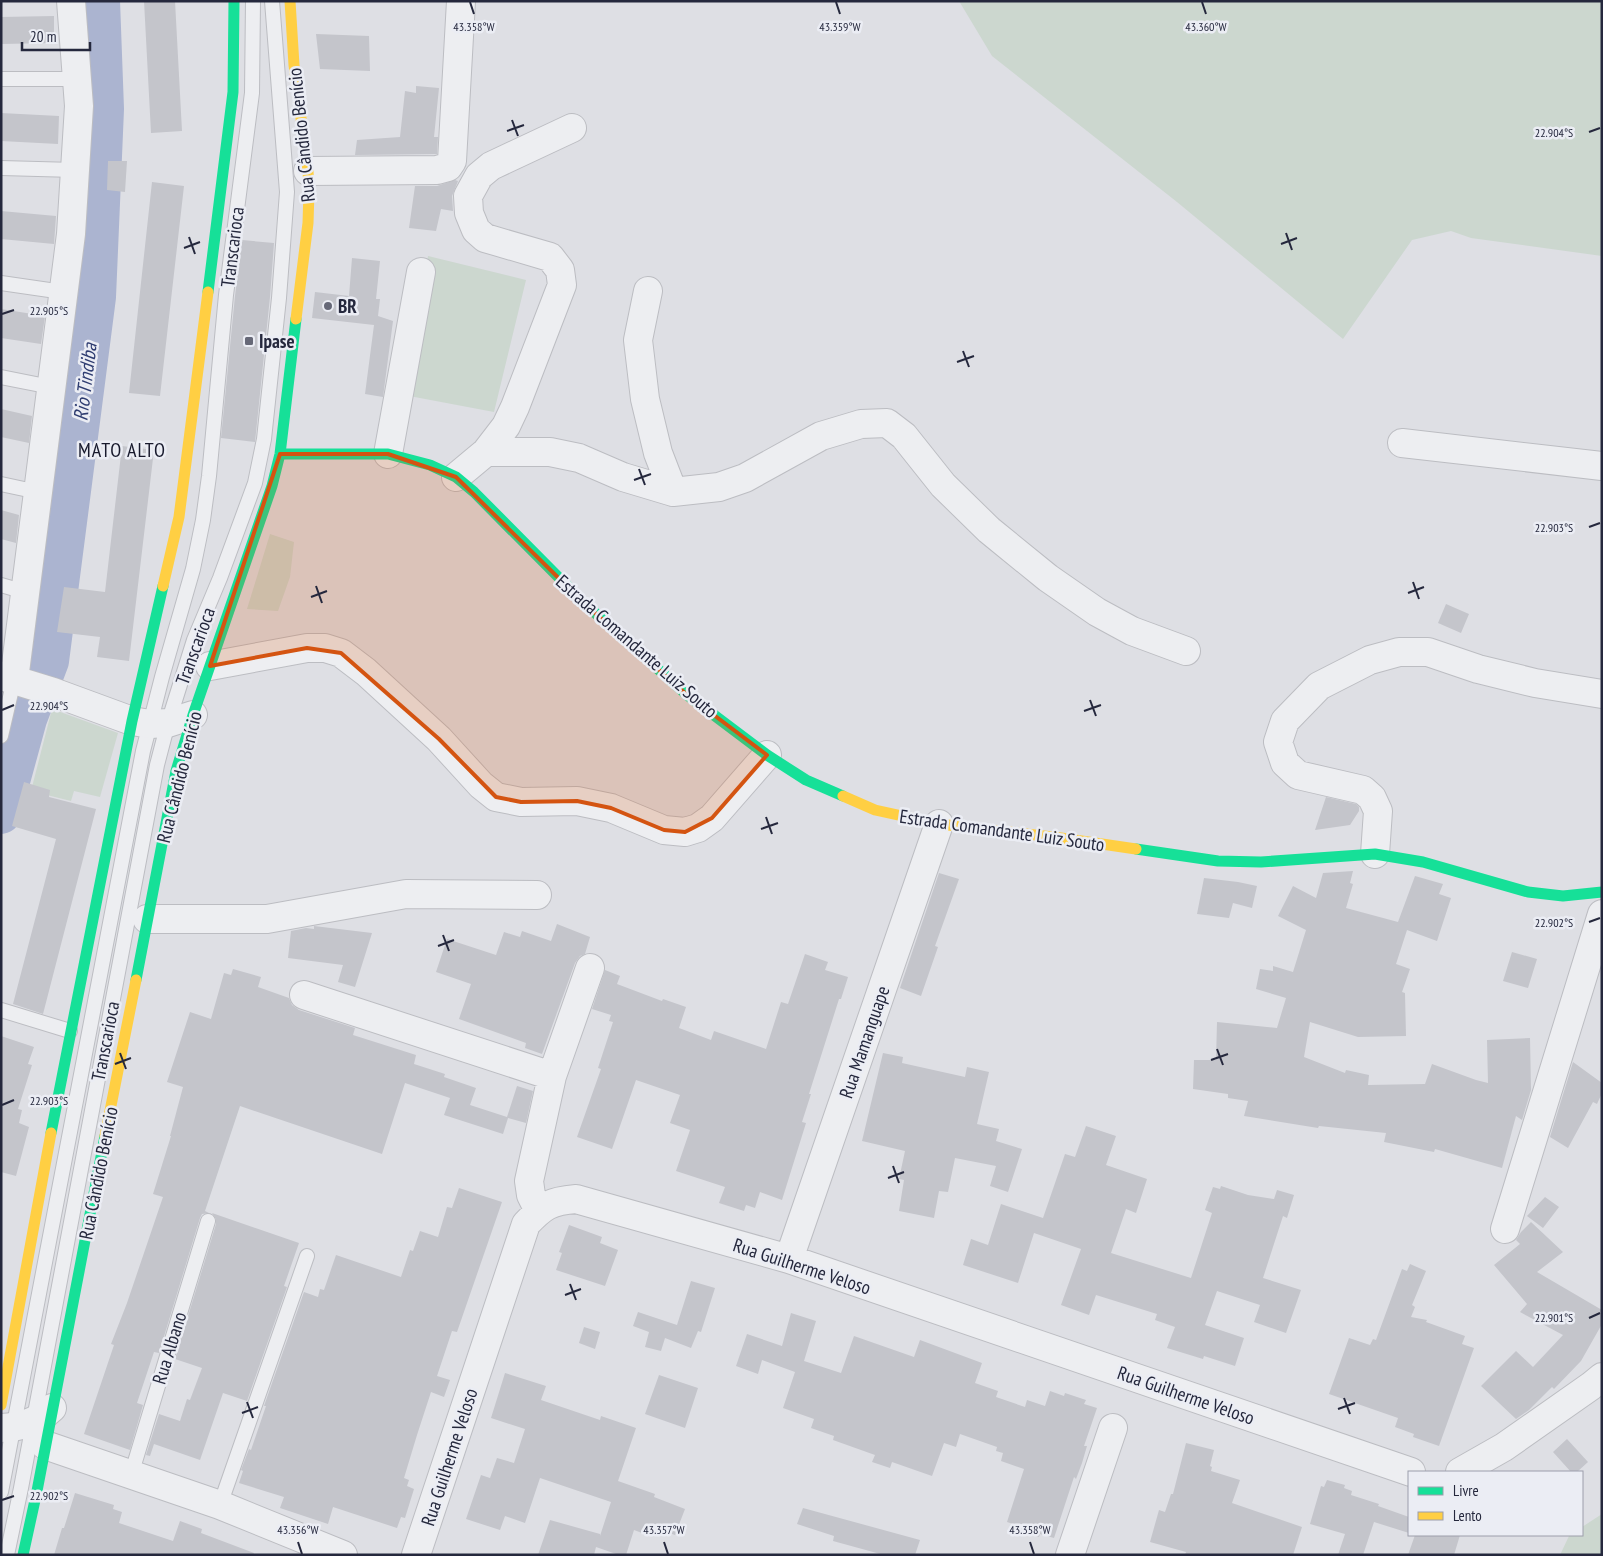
<svg xmlns="http://www.w3.org/2000/svg" width="1603" height="1556" font-family="'PT Sans Narrow',sans-serif">
	<style>
		.green { fill: #ccd7cf }
		.lines { fill: none; stroke-linecap: round; stroke-linejoin: round }
		.river { stroke: #abb4d0; stroke-width: 40 }
		.building { fill: #c4c5cb }
		.lane-casing { stroke: #bcbdc2; stroke-width: 16 }
		.street-casing { stroke: #bcbdc2; stroke-width: 30 }
		.lane { stroke: #edeef1; stroke-width: 14 }
		.street { stroke: #edeef1; stroke-width: 28 }
		.fast { stroke: #16e098; stroke-width: 11 }
		.slow { stroke: #ffcf43; stroke-width: 11 }
		.marked { fill: #d45411; fill-opacity: 0.2; stroke: #d45411; stroke-width: 4; stroke-linejoin: round }
		.ticks { fill: none; stroke: #25283d; stroke-width: 2 }
		.poi-dot { fill: #666877; stroke: #ebedf4; stroke-width: 2 }
		.labels { text-anchor: middle; stroke-width: 5; stroke-linejoin: round; paint-order: stroke }
		.street-label { font-size: 19px; fill: #25283d; stroke: #ebedf4 }
		.poi-label { font-size: 19px; font-weight: bold; fill: #25283d; stroke: #ebedf4; text-anchor: start }
		.water-label { font-size: 20px; font-style: italic; fill: #2f3d71; stroke: #ebedf4 }
		.neighbourhood-label { font-size: 20px; letter-spacing: 1px; fill: #181a2d; stroke: #ebedf4 }
		.ticks-label { font-size: 12px; text-anchor: middle; fill: #25283d; stroke: #ebedf4; stroke-width: 5; stroke-linejoin: round; paint-order: stroke }
	</style>
	<rect width="100%" height="100%" fill="#dedfe4"/>
	<path class="green" d="M959 1H1602V256L1471 238 1451 231 1412 240 1343 339 1177 202 992 56Z
		M428 256 526 280 494 412 404 395Z
		M270 534 294 542 290 577 278 611 247 609Z
		M52 709 118 733 100 797 74 791 71 801 31 791Z
		M1602 1514V1555H1560L1569 1536 1582 1535V1527Z"/>
	<g class="lines">
		<path class="river" d="M1 814 27 719 49 661 96 297 104 109 100 1"/>
	</g>
	<path class="building" d="M144 1H175L182 131 151 133Z
		M54 16V43L1 44V17Z
		M316 34 369 36 370 71 320 69Z
		M416 86 439 88 434 137H438L437 154 355 155 357 140 400 137 405 91 416 93Z
		M1 113 59 116 58 144 1 141Z
		M108 161H127L125 192 107 190Z
		M455 180 458 181 452 196 453 211 441 209 436 231 409 228 415 186H437Z
		M152 182 184 186 160 396 129 393Z
		M1 211 56 216 54 244 1 239Z
		M242 240 274 243 270 297 255 442 221 438 235 296Z
		M352 258 380 261 376 299H380L378 316 393 321 383 397 365 394 374 325 312 318 315 292 349 296Z
		M1 309 45 316 41 344 1 338Z
		M1 409 32 416 29 443 1 437Z
		M122 446 154 450 129 661 97 657 100 637 57 632 64 587 105 592Z
		M1 510 19 515 16 543 1 539Z
		M1446 604 1469 614 1461 633 1438 623Z
		M24 782 50 790 49 797 96 809 43 1014 13 1004 56 839 12 826Z
		M1326 797 1356 804 1359 807V811L1350 825 1315 830Z
		M1353 871 1350 883 1353 884 1346 908 1398 922 1415 876 1443 884 1439 894 1451 898 1437 941 1407 930 1396 964 1410 969 1402 992 1405 993 1406 1036 1358 1037 1310 1022 1304 1057 1345 1073 1346 1070 1369 1075 1368 1085 1425 1084 1432 1064 1476 1080 1488 1083 1487 1040 1530 1038 1531 1090 1522 1120 1516 1116 1502 1168 1435 1149 1434 1152 1384 1142 1386 1133 1319 1126 1318 1128 1244 1116 1248 1101 1228 1098V1094L1193 1089 1194 1060H1216L1217 1022 1277 1028 1286 998 1256 989 1260 969 1273 971V966L1293 972 1306 930 1278 916 1293 886 1316 898 1323 873Z
		M939 873 959 879 935 946 938 947 921 996 900 988Z
		M1204 878 1238 882 1257 886 1252 908 1233 903 1229 918 1197 914Z
		M557 924 590 937 585 954 580 956 575 963 542 1054 525 1048 526 1043 459 1019 471 984 436 972 447 939 496 955 504 932 520 937 522 931 551 941Z
		M314 926 372 933 355 987 338 982 343 965 288 958 291 931 306 928 314 929Z
		M1512 952 1537 959 1528 988 1503 981Z
		M805 954 828 962 825 970 848 977 841 999H839L809 1094H811L802 1122 806 1123 782 1200 760 1192 755 1208 746 1205 744 1211 719 1203 725 1187 676 1171 690 1130 670 1123 680 1095 636 1080 612 1149 577 1137 601 1069 598 1068 613 1022 609 1021 611 1015 592 1009 605 970 620 976 617 984 662 1001 663 999 686 1007 679 1028 711 1040 714 1031 766 1049 781 1002 788 1004Z
		M233 969 261 977 258 987 289 998 292 1005 299 1010 355 1028 353 1035 416 1055 414 1064 445 1074 444 1077 476 1088 470 1105 507 1117 517 1086 533 1091 526 1123 508 1118 503 1134 444 1115 450 1098 405 1083 382 1154 240 1106 205 1211 209 1213 202 1214 200 1218 159 1353 154 1352 137 1403 143 1405 130 1450 84 1434 114 1345 111 1344 127 1303 163 1197 153 1194 171 1136H170L183 1087 167 1082 190 1012 211 1019 224 973 231 975Z
		M1 1036 34 1047 28 1064 32 1065 18 1109 22 1110 19 1123 29 1127 16 1176 1 1172Z
		M883 1053 903 1057 902 1063 965 1077 967 1067 989 1072 977 1124 999 1129 996 1141 1022 1149 1008 1192 990 1186 996 1166 955 1158 948 1192 939 1191 934 1218 899 1211 904 1180 899 1179 905 1151 862 1141Z
		M1573 1062 1602 1083V1093L1597 1104 1593 1102 1568 1148 1550 1137Z
		M1086 1126 1116 1136 1106 1165 1147 1179 1136 1213 1126 1209 1111 1253 1191 1278 1212 1213 1205 1210 1213 1187 1220 1189 1221 1186 1248 1195 1274 1199 1277 1190 1294 1195 1287 1218 1283 1216 1263 1278 1301 1290 1286 1333 1254 1322 1260 1305 1217 1291 1205 1325 1244 1338 1235 1366 1204 1356 1203 1359 1167 1348 1175 1327 1155 1320 1157 1314 1096 1295 1089 1315 1061 1305 1081 1249 1034 1233 1018 1283 963 1265 971 1239 988 1245 1001 1204 1043 1218 1065 1154 1075 1157Z
		M459 1188 502 1202 457 1332 452 1331 437 1376 450 1380 444 1397 431 1392 417 1435 404 1478 409 1480 407 1486 414 1489 405 1518 401 1517 397 1528 333 1507 328 1524 280 1508 284 1497 239 1483 243 1471 241 1470 249 1449 251 1450 266 1406H264L304 1292 318 1297 320 1289 324 1290 336 1255 401 1277 410 1250 413 1251 420 1231 438 1237 447 1207 452 1208Z
		M1545 1197 1559 1207 1543 1228 1527 1216Z
		M212 1213 299 1243 284 1286 287 1287 247 1401 223 1393 200 1460 154 1444 150 1456 146 1455 159 1414 180 1421 187 1399 190 1400 202 1368 175 1359 216 1224V1219Z
		M1531 1222 1563 1252 1537 1272 1602 1310V1324L1581 1361 1554 1389 1552 1387 1529 1410 1516 1419 1481 1386 1516 1351 1533 1367 1563 1335 1520 1312 1527 1304 1494 1265 1520 1244 1516 1240 1521 1232Z
		M569 1225 602 1237 600 1243 618 1250 605 1286 556 1270 562 1253 559 1252Z
		M1410 1264 1426 1271 1412 1305 1415 1307 1411 1317 1427 1320 1426 1322 1465 1336 1462 1344 1474 1348 1439 1446 1413 1437 1414 1434 1395 1427 1398 1418 1329 1394 1349 1338 1370 1345 1373 1339 1376 1340 1402 1269 1407 1271Z
		M691 1281 715 1288 701 1332 698 1331 691 1348 665 1338 661 1351 645 1347 649 1332 633 1326 638 1312 677 1325Z
		M791 1313 816 1321 804 1361 841 1373 854 1336 914 1357 920 1340 982 1363 975 1383 998 1391 996 1397 1025 1407 1027 1400 1045 1406 1050 1391 1064 1396 1065 1393 1086 1400 1084 1404 1097 1408 1084 1446H1087L1082 1463 1076 1479 1074 1477 1054 1538 1040 1534 1039 1537 1019 1530 1020 1526 1007 1522 1024 1469 1001 1461 1003 1453 996 1451 997 1447 960 1434 956 1447 944 1443 932 1476 892 1462 890 1468 872 1462 875 1455 833 1440 834 1436 811 1428 814 1419 783 1408 795 1372 762 1360 758 1374 736 1366 747 1334 782 1346Z
		M584 1327 600 1332 595 1349 579 1343Z
		M505 1373 546 1386 541 1400 600 1420 601 1416 636 1428 618 1481 655 1494 654 1497 685 1509 675 1535 645 1524 642 1533 634 1530 626 1555H619L596 1547 594 1555H538L550 1520 600 1534V1536L611 1502 540 1478 525 1523 505 1516 500 1530 466 1519 481 1475 490 1478 497 1458 514 1463 525 1429 491 1418Z
		M659 1375 698 1388 685 1428 645 1414Z
		M1567 1439 1588 1462 1577 1472H1571L1553 1452Z
		M1186 1443 1214 1450 1210 1466 1212 1467 1211 1471 1240 1480 1232 1503 1302 1527 1293 1555H1185L1186 1552 1150 1542 1159 1510 1165 1512 1171 1494H1173Z
		M1327 1480 1345 1485 1344 1488 1352 1491 1351 1495 1379 1504 1378 1506 1409 1517V1533L1374 1522 1363 1555H1338L1345 1534 1310 1524 1321 1486 1324 1487Z
		M75 1493 114 1505 113 1509 122 1512 119 1523 173 1541 180 1521 202 1529 201 1533 254 1553 253 1555H54L62 1528H64Z
		M803 1508 920 1540 915 1555H884L833 1541 834 1536 797 1524Z
		M1415 1535H1460L1454 1555H1408Z"/>
	<g class="lines">
		<defs>
			<path id="lane" d="M1 79H77
				M1 168 75 170
				M1 283 63 292
				M1 377 51 387
				M1 484 38 492
				M1 585 25 592
				M1 736 14 680
				M1 1010 70 1031
				M131 1475 208 1221
				M1 1492 143 751 162 677 193 569 203 520 209 476 226 295 252 93 253 1
				M220 1505 307 1256
				M7 1555 21 1488 157 765 168 723 194 640 220 578 255 483 264 439 279 298 287 192 272 1"/>
			<path id="street" d="M308 171 437 170 448 167 452 161 461 1
				M648 291 638 340 645 399 658 453 673 492
				M1402 443 1602 466
				M486 452 506 426 515 407 562 285 560 270 550 257 485 238 476 230 469 213 468 196 479 176 491 166 572 128
				M388 454 421 272
				M456 477 486 452H550L579 458 623 477 673 492 719 487 745 478 821 436 861 424 887 423 904 436 943 485 989 530 1048 578 1097 612 1132 631 1186 651
				M210 666 307 648H325L341 653 366 672 439 739 481 785 496 797 521 802 577 801 611 808 664 830 685 832 698 828 712 818 767 755
				M1 676 53 692 132 721 150 724 168 723 193 715
				M14 680 71 234 79 106 71 1
				M1375 854 1378 811 1372 798 1363 790 1298 775 1285 763 1278 742 1285 721 1319 686 1370 660 1399 652H1428L1478 669 1535 683 1602 694
				M147 919H267L406 894 537 895
				M304 995 552 1076
				M539 1211 531 1195 529 1181 552 1076 590 968
				M1505 1229 1602 914
				M789 1259 939 824
				M1 1428C22 1427 37 1422 52 1408
				M45 1445 220 1505 343 1555
				M1460 1472 1504 1447 1591 1386 1602 1377
				M416 1555 526 1224C543 1206 550 1201 576 1199L789 1259 1411 1472
				M1070 1555 1113 1428"/>
		</defs>
		<use href="#lane" class="lane-casing"/>
		<use href="#street" class="street-casing"/>
		<use href="#lane" class="lane"/>
		<use href="#street" class="street"/>
		<path class="fast" d="M208 292 233 92 234 1
			M280 454H388L430 465 456 477 474 492 584 603 686 694 767 755 806 780 843 796
			M1136 849 1218 861 1261 862 1375 854 1423 862 1528 892 1563 896 1602 892
			M136 980 176 771 193 715 272 486 280 454 296 319
			M51 1133 132 721 163 586
			M23 1555 37 1491 105 1136"/>
		<path class="slow" d="M290 1 294 65 308 171 309 191 308 223 296 319
			M163 586 179 517 208 292
			M843 796 875 810 939 824 1061 838 1136 849
			M105 1136 136 980
			M1 1405 51 1133"/>
	</g>
	<path class="marked" d="M280 454H388L456 477 584 603 686 694 767 755 712 818 685 832 664 830 611 808 577 801 521 802 496 797 439 739 341 653 307 648 210 666Z"/>
	<path class="ticks" d="M470 2 474 14M836 2 840 14M1202 2 1206 14M512 120 518 136M507 131 524 125M1589 132 1600 128M1286 233 1292 250M189 237 195 254M1281 244 1297 238M184 248 200 242M2 314 14 310M963 351 969 367M957 362 974 356M639 469 645 485M634 480 651 474M1589 527 1600 523M1413 582 1419 599M316 586 322 603M1408 593 1424 587M311 597 327 591M1090 700 1096 716M2 710 14 705M1084 711 1101 705M766 817 772 834M761 829 778 823M1589 922 1600 918M443 935 449 951M438 946 454 940M1217 1049 1223 1065M120 1053 126 1069M1211 1060 1228 1054M115 1064 131 1058M2 1105 14 1100M893 1166 899 1183M888 1178 904 1172M570 1284 576 1300M565 1295 581 1289M1589 1318 1600 1313M1344 1398 1350 1414M247 1402 253 1418M1338 1409 1355 1403M242 1413 258 1407M2 1500 14 1496M298 1542 302 1554M664 1542 668 1554M1030 1542 1034 1554"/>
	<g class="poi-dot">
		<circle cx="328" cy="306" r="5"/>
		<rect x="244" y="336" width="10" height="10" rx="2.5"/>
	</g>
	<g class="labels">
		<g class="street-label">
			<text transform="translate(301 135) rotate(-96)" y="7">Rua Cândido Benício</text>
			<text transform="translate(232 247) rotate(-83)" y="7">Transcarioca</text>
			<text transform="translate(195 646) rotate(-70)" y="7">Transcarioca</text>
			<text transform="translate(637 646) rotate(41)" y="7">Estrada Comandante Luiz Souto</text>
			<text transform="translate(179 777) rotate(-76)" y="7">Rua Cândido Benício</text>
			<text transform="translate(1002 830) rotate(8)" y="7">Estrada Comandante Luiz Souto</text>
			<text transform="translate(105 1041) rotate(-79)" y="7">Transcarioca</text>
			<text transform="translate(864 1042) rotate(-71)" y="7">Rua Mamanguape</text>
			<text transform="translate(98 1173) rotate(-79)" y="7">Rua Cândido Benício</text>
			<text transform="translate(802 1266) rotate(18)" y="7">Rua Guilherme Veloso</text>
			<text transform="translate(169 1348) rotate(-73)" y="7">Rua Albano</text>
			<text transform="translate(1186 1395) rotate(19)" y="7">Rua Guilherme Veloso</text>
			<text transform="translate(449 1457) rotate(-72)" y="7">Rua Guilherme Veloso</text>
		</g>
		<g class="poi-label">
			<text x="338" y="313">BR</text>
			<text x="259" y="348">Ipase</text>
		</g>
		<g class="water-label">
			<text transform="translate(85 382) rotate(-83)" y="7">Rio Tindiba</text>
		</g>
		<g class="neighbourhood-label">
			<text x="122" y="457">MATO ALTO</text>
		</g>
	</g>
	<g class="ticks-label">
		<text x="1206" y="31">43.360°W</text>
		<text x="474" y="31">43.358°W</text>
		<text x="840" y="31">43.359°W</text>
		<text x="1554" y="137">22.904°S</text>
		<text x="49" y="315">22.905°S</text>
		<text x="1554" y="532">22.903°S</text>
		<text x="49" y="710">22.904°S</text>
		<text x="1554" y="927">22.902°S</text>
		<text x="49" y="1105">22.903°S</text>
		<text x="1554" y="1322">22.901°S</text>
		<text x="49" y="1500">22.902°S</text>
		<text x="298" y="1534">43.356°W</text>
		<text x="664" y="1534">43.357°W</text>
		<text x="1030" y="1534">43.358°W</text>
	</g>
	<rect width="1603" height="1556" fill="none" stroke="#25283d" stroke-width="5"/>
	<rect x="1408" y="1471" width="175" height="65" fill="#ebedf4" stroke="#9c9eab"/>
	<rect x="1418" y="1487" width="25" height="8" fill="#16e098" stroke="#9c9eab"/>
	<text x="1453" y="1496" font-size="15" fill="#25283d">Livre</text>
	<rect x="1418" y="1512" width="25" height="8" fill="#ffcf43" stroke="#9c9eab"/>
	<text x="1453" y="1521" font-size="15" fill="#25283d">Lento</text>
	<path d="M22 42v8h68v-8" fill="none" stroke="#25283d" stroke-width="2.5"/>
	<text x="30" y="42" font-size="15" fill="#25283d" stroke="#ebedf4" stroke-width="4" paint-order="stroke">20 m</text>
</svg>
